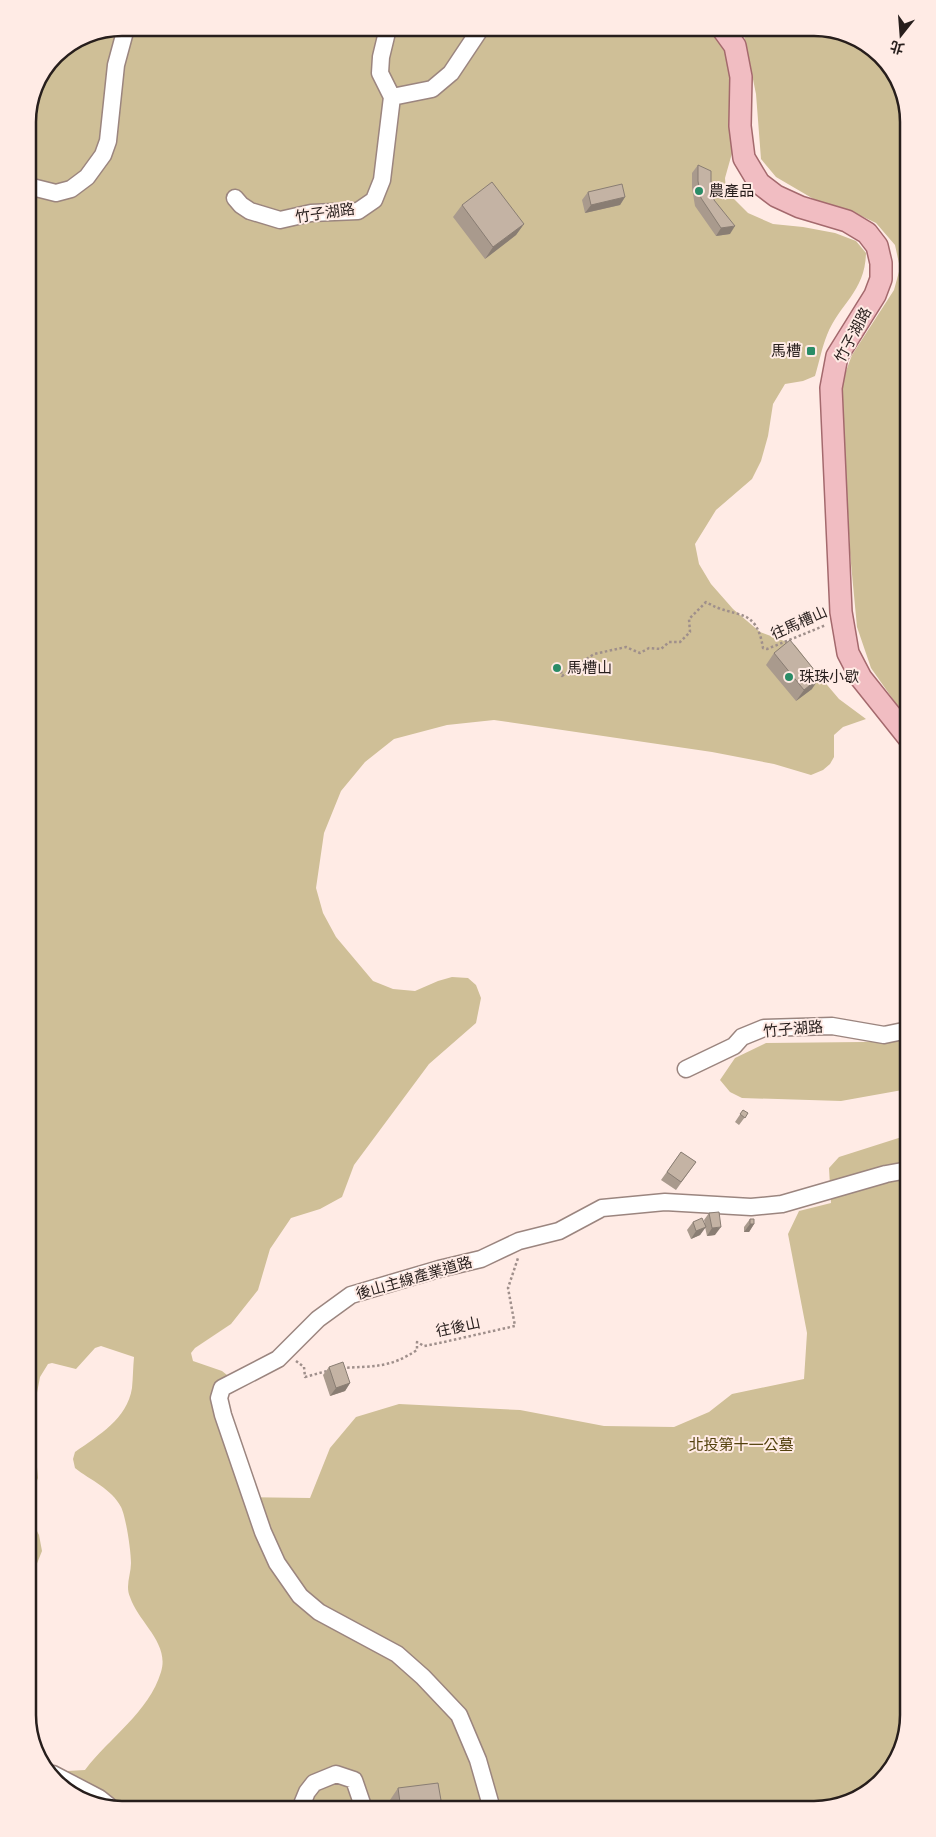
<svg xmlns="http://www.w3.org/2000/svg" width="936" height="1837" font-family="'Alegreya Sans','Noto Sans TC',sans-serif">
	<style>
		.green { fill: #cfbf97 }
		.lines { fill: none; stroke-linecap: round; stroke-linejoin: round }
		.minor-casing { stroke: #9b857f; stroke-width: 19 }
		.major-casing { stroke: #a4696d; stroke-width: 24 }
		.path { stroke: #9f8f8b; stroke-width: 2.5; stroke-dasharray: 2.5 2.5; stroke-linecap: butt }
		.minor { stroke: #fff; stroke-width: 16 }
		.major { stroke: #f1bdc2; stroke-width: 21 }
		.wall { fill: #a99a8d }
		.shaded-wall { fill: #897d73 }
		.building { fill: #c4b3a4; stroke: #897d73 }
		.poi-dot { fill: #2a8c67; stroke: #ffebe5; stroke-width: 2 }
		.labels { text-anchor: middle; stroke-width: 4; stroke-linejoin: round; paint-order: stroke }
		.poi-label { font-size: 15px; fill: #271e1c; stroke: #ffebe5; text-anchor: start }
		.street-label { font-size: 15px; fill: #271e1c; stroke: #ffebe5 }
		.park-label { font-size: 15px; fill: #53410d; stroke: #ffebe5 }
		.rim { fill: none; stroke: #271e1c; stroke-width: 2.5 }
	</style>
	<rect width="100%" height="100%" fill="#ffebe5"/>
	<path class="green" d="M123 28H714L733 58 736 139 725 178 726 191 748 213 773 224 803 227 835 233 856 241 866 253C865 292 840 303 827 335 822 347 819 363 815 376L803 381 785 384 773 404 768 436 761 461 752 479 716 510 695 544 699 564 711 584 733 609 760 632 795 645 811 666 839 699 866 719 843 727 834 735V757L830 764 823 770 811 775 774 764 712 752 494 720 447 725 394 739 365 762 341 791 324 833 316 888 323 913 336 937 373 981 393 989 415 991 438 981 452 977 468 978 476 985 481 998 476 1023 429 1064 354 1165 342 1197 320 1209 291 1218 270 1249 258 1290 231 1324 195 1348 191 1353 193 1361 222 1371 232 1379 222 1383 243 1497 310 1498 330 1448 356 1417 399 1404 520 1410 604 1426 674 1427 709 1412 732 1394 804 1379 807 1333 788 1234 799 1211 831 1203 829 1168 839 1157 908 1135V1715L892 1767 850 1802 813 1809H117L65 1790 46 1766 67 1771 85 1770C109 1738 149 1712 161 1672 170 1643 138 1622 130 1597 125 1586 131 1574 131 1563 131 1551 126 1517 121 1507 112 1489 90 1480 75 1468L73 1459 75 1452C99 1435 127 1419 132 1388 133 1378 133 1367 134 1357L101 1346 95 1348 76 1369 52 1363 48 1364 40 1377 28 1440V117L56 55 86 35Z
		M739 28H820L871 47 901 86 908 123V715L897 705 871 668 857 627 850 553 846 473 839 414 843 379 852 355 894 290 900 268 895 245 876 223 851 211 817 201 776 177 761 159 756 94 744 35Z
		M908 1039V1089L841 1101 742 1098 730 1092 720 1080 735 1058 766 1043 863 1042Z
		M28 1455 37 1467 38 1478 28 1505Z
		M28 1513 39 1535 42 1551 28 1586Z"/>
	<g class="lines">
		<defs>
			<path id="minor" d="M388 28 381 57 380 73 392 97 432 89 451 73 481 28
				M28 186 56 193 71 189 87 177 103 155 108 141 116 65 126 28
				M235 198 241 205 250 211 280 220 311 213 358 211 374 200 382 180 392 97
				M686 1069 734 1046 742 1037 764 1028 832 1026 884 1035 908 1030
				M53 1774 99 1798 109 1806
				M300 1809 307 1792 314 1783 336 1774 354 1780 364 1809
				M492 1809 478 1760 459 1715 423 1677 397 1654 319 1612 300 1596 277 1563 263 1532 223 1415 219 1398 222 1388 278 1359 318 1319 351 1295 439 1269 481 1259 519 1241 559 1231 602 1208 665 1202 751 1207 782 1204 886 1174 908 1170"/>
			<path id="major" d="M722 28 735 46 741 77 740 126 744 158 759 183 776 196 800 207 847 221 867 233 877 246 881 263V279L875 295 837 356 831 388 841 612 848 653 861 678 908 737"/>
		</defs>
		<use href="#minor" class="minor-casing"/>
		<use href="#major" class="major-casing"/>
		<path class="path" d="M561 671 562 676 594 654 626 647 640 653 649 648 661 649 669 642H680L690 632 689 619 706 602C736 620 756 605 763 648L767 649 826 625
			M296 1361 304 1367 305 1377 327 1371
			M342 1368C374 1366 390 1368 417 1350V1342L424 1346 444 1342 515 1326 508 1288 518 1258"/>
		<use href="#minor" class="minor"/>
		<use href="#major" class="major"/>
	</g>
	<path class="wall" d="M698 165 711 185 714 200 730 234 716 236 695 206 692 188V173Z
		M588 192 625 197 620 205 585 213 582 200Z
		M462 205 524 224 516 235 485 259 453 217Z
		M774 653 812 689 796 701 766 665Z
		M743 1110 748 1113 739 1125 735 1122Z
		M681 1152 696 1162 676 1190 661 1180Z
		M709 1213 715 1235 707 1236 705 1227 700 1235 691 1239 687 1230 693 1222 705 1225 704 1220Z
		M750 1219 754 1224 749 1232H744V1227Z
		M329 1367 350 1383 345 1391 330 1396 323 1375Z
		M398 1788 442 1806 439 1809H392L390 1800Z"/>
	<path class="shaded-wall" d="M625 197 620 205 585 213 591 205Z
		M524 224 516 235 485 259 493 247Z
		M735 226 730 234 716 236 721 228Z
		M820 677 812 689 796 701 804 690Z
		M750 1224H754L749 1232H744Z
		M706 1227 700 1235 691 1239 696 1231Z
		M721 1227 715 1235 707 1236 712 1228Z
		M350 1383 345 1391 330 1396 336 1388Z
		M442 1806 439 1809H413Z"/>
	<path class="building" d="M698 165 711 171V185L714 200 735 226 721 228 701 198 698 181Z
		M492 182 524 224 493 247 462 205Z
		M622 184 625 197 591 205 588 192Z
		M790 640 820 677 804 690 774 653Z
		M743 1110 748 1113 745 1118 740 1114Z
		M681 1152 696 1162 681 1182 667 1172Z
		M719 1212 721 1227 712 1228 709 1213Z
		M702 1218 706 1227 696 1231 693 1222Z
		M750 1219H754V1224H750Z
		M343 1362 350 1383 336 1388 329 1367Z
		M438 1783 442 1806 413 1809H401L398 1788Z"/>
	<g class="poi-dot">
		<circle cx="699" cy="191" r="5"/>
		<rect x="806" y="346" width="10" height="10" rx="2.5"/>
		<circle cx="557" cy="668" r="5"/>
		<circle cx="789" cy="677" r="5"/>
	</g>
	<g class="labels">
		<g class="poi-label">
			<text x="709" y="196">農產品</text>
			<text x="801" y="356" text-anchor="end">馬槽</text>
			<text x="567" y="673">馬槽山</text>
			<text x="799" y="682">珠珠小歇</text>
		</g>
		<g class="street-label">
			<text transform="translate(325 213) rotate(-8)" y="5">竹子湖路</text>
			<text transform="translate(853 335) rotate(-62)" y="5">竹子湖路</text>
			<text transform="translate(799 623) rotate(-24)" y="5">往馬槽山</text>
			<text transform="translate(793 1029) rotate(-5)" y="5">竹子湖路</text>
			<text transform="translate(414 1278) rotate(-16)" y="5">後山主線產業道路</text>
			<text transform="translate(458 1327) rotate(-12)" y="5">往後山</text>
		</g>
		<g class="park-label">
			<text x="741" y="1450">北投第十一公墓</text>
		</g>
	</g>
	<path d="M0 0H936V1837H0ZM122 36H814A86 86 0 0 1 900 122V1715A86 86 0 0 1 814 1801H122A86 86 0 0 1 36 1715V122A86 86 0 0 1 122 36Z" fill="#ffebe5" fill-rule="evenodd"/>
	<path class="rim" d="M122 36H814A86 86 0 0 1 900 122V1715A86 86 0 0 1 814 1801H122A86 86 0 0 1 36 1715V122A86 86 0 0 1 122 36Z"/>
	<g transform="translate(901 35) rotate(197)" stroke="#ffebe5" stroke-width="4" paint-order="stroke">
	<path d="M0-4L9 19L0 12L-9 19Z" fill="#271e1c"/>
	<text y="-8" font-size="14" font-weight="bold" text-anchor="middle" fill="#271e1c">北</text>
	</g>
</svg>
